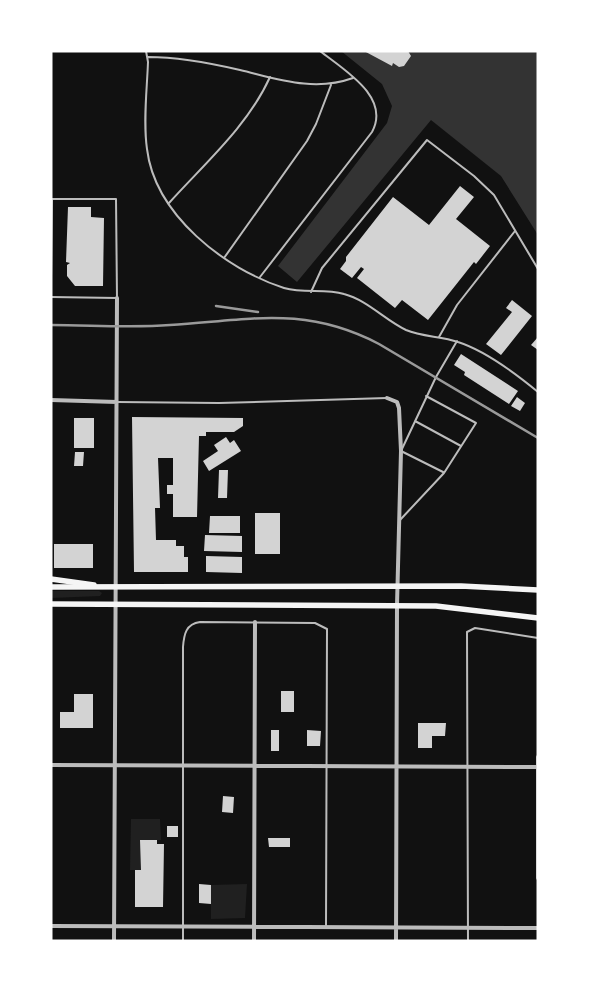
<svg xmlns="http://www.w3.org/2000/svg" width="589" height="992" font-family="Figtree,sans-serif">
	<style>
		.green { fill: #202020 }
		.water { fill: #333 }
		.building { fill: #d3d3d3 }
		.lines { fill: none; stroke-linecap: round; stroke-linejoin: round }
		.service { stroke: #bcbcbc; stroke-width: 2 }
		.minor { stroke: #bcbcbc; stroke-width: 4 }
		.primary { stroke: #f5f5f5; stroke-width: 5.5 }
		.trunk { stroke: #f5f5f5; stroke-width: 5.5 }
		.rail { stroke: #9a9a9a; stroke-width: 2.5 }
	</style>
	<rect width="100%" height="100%" fill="#111"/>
	<path class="green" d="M51 591H99L102 593 100 596 51 598Z
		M131 819H160L161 840H141V870H130Z
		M247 884 245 918 211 919V885Z"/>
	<path class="water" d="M341 51H538V235L501 176 431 120 297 282 278 266 387 123 392 106 382 84Z"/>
	<path class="building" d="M364 51H408L411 56 404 66 399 67 393 63 392 66Z
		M460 186 474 197 456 219 490 246 476 264 474 262 428 320 402 300 395 308 357 278 364 269 361 267 352 278 340 269 346 261V257L393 197 429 225Z
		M68 207H91V217L104 218 103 286H75L67 276V265L70 263 66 262Z
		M512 300 532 316 501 355 486 344 512 312 506 308Z
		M538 337V350L531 345Z
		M461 354 518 391 509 404 464 375 465 372 454 365Z
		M517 397 525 403 520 411 511 406Z
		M132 417 243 418V426L234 432H206V436H199L197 517H173V494H167V485H173V458H158L160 508H155L156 540H176V546H184V557H188V572H134Z
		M74 418H94V448H74Z
		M226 437 230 443 234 440 241 451 209 471 203 461 218 451 214 445Z
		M75 452H84L83 466H74Z
		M219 470H228L227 498H218Z
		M255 513H280V554H255Z
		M210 516H240V533H209Z
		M205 535 242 536V552L204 551Z
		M54 544H93V568H54Z
		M206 556 242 557V573L206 572Z
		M281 691H294V712H281Z
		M74 694H93V728H60V712H74Z
		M418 723H446L445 736H432V748H418Z
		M271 730H279V751H271Z
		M307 730 321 731 320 746H307Z
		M223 796 234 797 233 813 222 812Z
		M167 826H178V837H167Z
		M268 838H290V847H269Z
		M140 840H157V844H164L163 907H135V870H141Z
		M199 884 211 885V904L199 903Z"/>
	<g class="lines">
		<path class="service" d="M146 51 148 62C147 90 143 121 147 149 155 215 225 269 284 288 304 294 325 288 344 294 367 300 385 320 406 330 422 337 441 336 458 342 486 351 515 373 538 392
			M148 57C179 57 210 63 240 70 278 79 314 92 353 78
			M51 199H116L117 298 51 297
			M169 203C204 164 248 126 270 77
			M224 258 307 141 316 124 331 85
			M51 277 52 199
			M260 277 372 132C391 97 344 70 320 51
			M311 292 322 268 427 140 474 176 494 195 538 269
			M439 337 457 305 515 231
			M117 402 219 403 387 398
			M415 421 461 446
			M443 472 401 451 436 377 457 341
			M400 520 444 473 476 423 426 396
			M183 941V647C184 634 186 624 200 622L315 623 327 629 326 927
			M468 941 467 632 475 628 538 638"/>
		<path class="minor" d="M387 398 397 402 399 408 401 451 397 605 396 941
			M51 400 117 402
			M538 757V878
			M51 765 538 767
			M51 926 538 928
			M114 941 117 298
			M254 941 255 622"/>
		<path class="primary" d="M51 579 94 585"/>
		<path class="trunk" d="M51 587 461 586 538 590
			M51 604 436 606 538 618"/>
		<path class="rail" d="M216 306 258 312
			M51 325C91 325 131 328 170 325 250 320 304 305 379 344L538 438"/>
	</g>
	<rect width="589" height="992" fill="none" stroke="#ffffff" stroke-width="105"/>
</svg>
